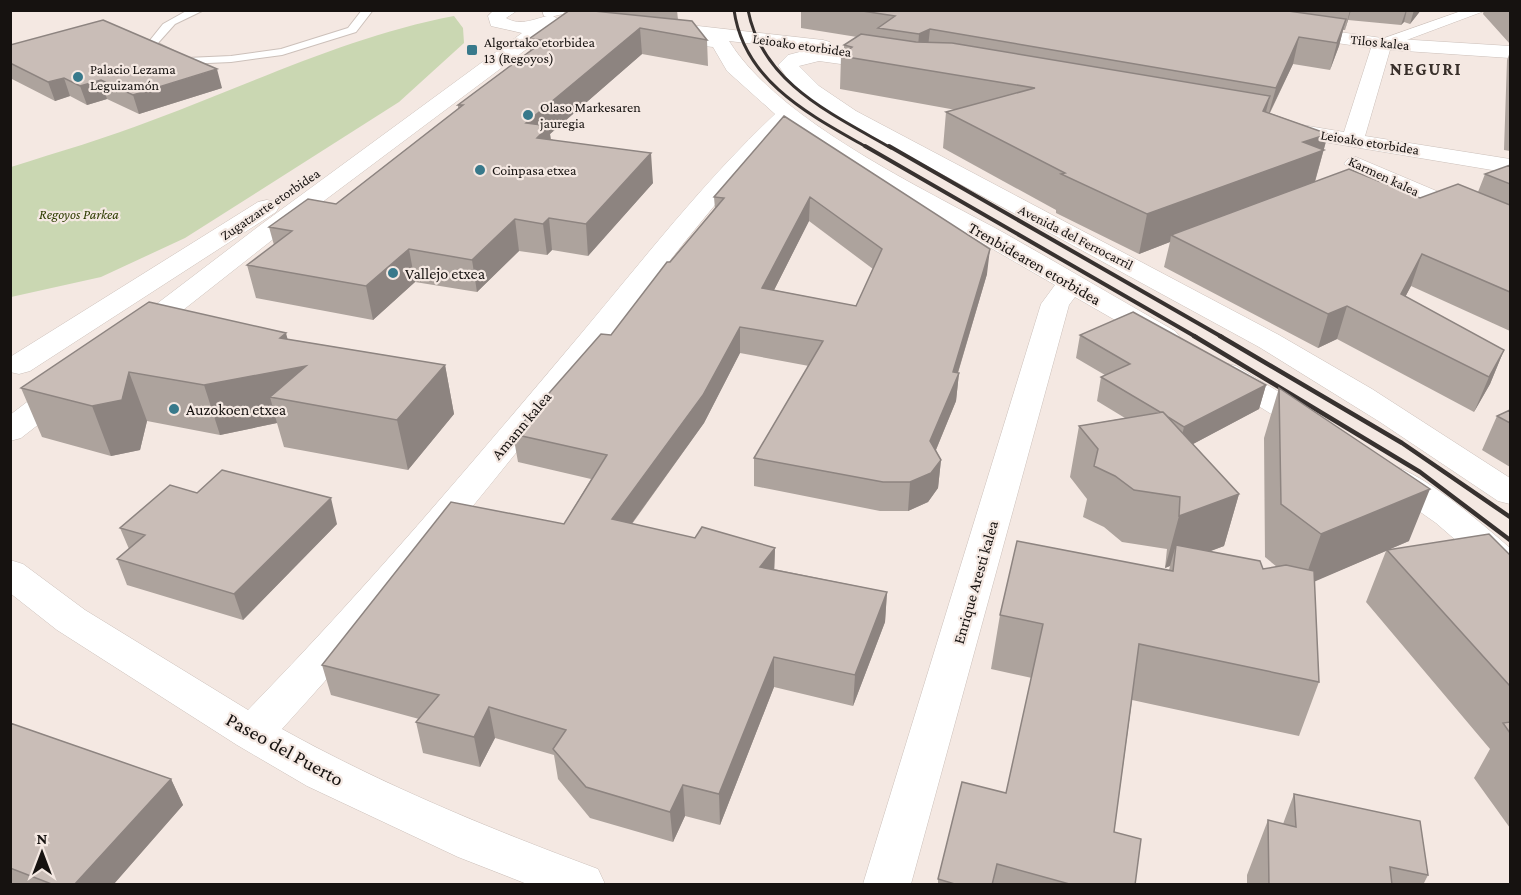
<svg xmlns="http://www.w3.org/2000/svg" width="1521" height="895" font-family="'Crimson Pro',serif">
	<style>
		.green { fill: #cad7b2 }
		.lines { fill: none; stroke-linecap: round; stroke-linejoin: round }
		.service-casing { stroke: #ccc0ba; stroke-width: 2 }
		.pedestrian-casing { stroke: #ccc0ba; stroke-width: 1 }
		.minor-casing { stroke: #ccc0ba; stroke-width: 1 }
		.tertiary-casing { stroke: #ccc0ba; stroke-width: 1 }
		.service { fill: #fff; fill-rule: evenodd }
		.pedestrian { fill: #fff; fill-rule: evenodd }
		.minor { fill: #fff; fill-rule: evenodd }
		.tertiary { fill: #fff; fill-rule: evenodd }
		.rail-far2 { stroke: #37312f; stroke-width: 3 }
		.rail-far1 { stroke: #37312f; stroke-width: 4 }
		.rail { stroke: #37312f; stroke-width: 4.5 }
		.wall { fill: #ada39d; fill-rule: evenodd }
		.shaded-wall { fill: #8d8480 }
		.building { fill: #c9bdb7; stroke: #8d8480; stroke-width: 1.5; fill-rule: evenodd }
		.poi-dot { fill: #38798b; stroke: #f4e8e2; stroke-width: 2 }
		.labels { text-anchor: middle; stroke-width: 4.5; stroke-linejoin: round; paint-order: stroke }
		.far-poi-label { font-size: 14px; fill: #161210; stroke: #f4e8e2; text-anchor: start }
		.far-street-label { font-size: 14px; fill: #161210; stroke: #f4e8e2 }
		.far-park-label { font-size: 14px; font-style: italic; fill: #2e3c00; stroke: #f4e8e2 }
		.street-label { font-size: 16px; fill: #161210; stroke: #f4e8e2 }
		.poi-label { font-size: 16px; fill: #161210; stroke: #f4e8e2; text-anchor: start }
		.far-district-label { font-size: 18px; font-weight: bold; letter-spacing: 1.5px; fill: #382f2a; stroke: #f4e8e2 }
		.near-street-label { font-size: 20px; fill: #161210; stroke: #f4e8e2 }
	</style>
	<rect width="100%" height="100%" fill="#f4e8e2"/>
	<path class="green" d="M454 16 463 28 464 43 399 102 185 238 101 277 11 297V167C58 152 107 138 153 120 253 83 349 36 454 16Z"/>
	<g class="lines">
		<defs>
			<path id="service" d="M188 10H204L175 24 158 43 187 58 231 56 281 49 348 28 362 10H373L356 32 282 55 231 62 185 64 147 44 163 24Z"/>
			<path id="pedestrian" d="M1464 10H1487L1388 47H1376L1374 44 1376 41Z"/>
			<path id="minor" d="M542 10H566L563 14 550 17 544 16Z
				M698 26 823 40 830 42 833 46 830 50 891 60 894 64 891 68 884 70 819 61 799 66 819 86 856 111 1279 335 1372 389 1510 478V504L1498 501 1380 422 1259 347 821 108 790 82 778 65 788 55 807 50 729 41C779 121 922 188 1006 234 1063 266 1118 299 1175 331L1180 337 1175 343 1165 346 1155 343 1075 297 1069 305 911 884H863L1041 304 1055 285 880 184 789 124C723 189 668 264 610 336 503 469 397 603 282 729 383 785 490 829 598 869L605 884H527L458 857 307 786 237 745 57 630 10 593V560L23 564 85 610 248 710C365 590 472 463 580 335 643 260 704 181 775 114L727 71 713 47 663 41 654 35 663 29 689 33 691 28Z
				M1296 26 1382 38 1510 46V58L1390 50 1365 136 1510 159V173L1276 134 1273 129 1276 124 1284 122 1344 132 1371 48 1289 36 1287 32Z
				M1356 157 1510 222V239L1378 182C1360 189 1336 203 1317 198L1314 193 1317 188 1358 173 1344 164 1348 159Z
				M1225 363 1236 366 1322 418 1327 425 1322 432 1311 435 1300 432 1214 378 1210 372 1214 366Z
				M1388 464C1424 473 1481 523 1510 548V579L1497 576 1436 523 1376 481 1371 474 1376 467Z"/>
			<path id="tertiary" d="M494 10H518L506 18C521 27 536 18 551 15L560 20 543 30 532 45 281 233 145 340 135 343 125 340 120 334 125 328 263 223 522 33 491 26 488 16Z
				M267 200 276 202 279 207 276 212 30 371 19 374 10 372V357L258 202Z
				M68 377 79 379 83 386 79 393 21 438 10 441V415L57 379Z"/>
		</defs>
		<use href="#service" class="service-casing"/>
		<use href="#pedestrian" class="pedestrian-casing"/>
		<use href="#minor" class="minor-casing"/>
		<use href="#tertiary" class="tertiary-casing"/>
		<use href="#service" class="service"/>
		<use href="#pedestrian" class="pedestrian"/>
		<use href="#minor" class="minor"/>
		<use href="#tertiary" class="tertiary"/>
		<path class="rail-far2" d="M734 10C744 82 810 115 868 148
			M748 10C762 83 832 114 891 148"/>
		<path class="rail-far1" d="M865 146 1196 337
			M889 146 1222 337"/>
		<path class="rail" d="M1194 336 1420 472 1510 540
			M1220 336 1402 443 1510 517"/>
	</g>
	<path class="wall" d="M593 10H677L678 20 707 40 708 66 642 54 550 134 551 139 653 183 588 256 552 250 547 255 519 251 477 292 415 282 373 320 256 298 247 265 274 245 269 227 336 204 458 109V105L530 51 529 39 593 11Z
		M801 10H1421L1410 24 1404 22 1401 25 1348 20 1345 30H1343L1339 46 1330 70 1293 64 1270 113 1328 134 1315 182 1420 198 1478 192 1485 174 1510 165V331L1411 286 1405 297 1504 350 1490 384 1474 412 1337 339 1318 348 1164 267 1170 242 1139 254 1056 213V210L943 148 946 112 956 110 840 89 841 56 844 53V45L857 37 801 28Z
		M1484 10H1510V44L1483 14Z
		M10 45 222 88 139 114 107 99 87 105 70 96 55 101 10 78Z
		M1510 52V151L1504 150 1507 60Z
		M784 116 987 274 958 373H959L956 401 936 450 941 460 938 488 928 502 908 511H880L754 486V458L809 366 740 353 704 423 632 524 695 538 775 548 774 569 887 592 885 622 853 706 774 687 720 825 685 816 673 842 590 818 558 779 554 755 495 738 480 767 423 753 416 722 419 719 331 695 322 665 564 524 591 479 518 462 513 434 611 335 670 262 715 209 714 197ZM809 221 873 269 856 306 774 290Z
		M1080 335 1266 385 1259 409 1193 444 1239 494 1224 546 1210 551 1263 569 1277 567 1265 557 1264 438 1279 388 1409 541 1390 549 1510 555V828L1474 778 1490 749 1366 602 1386 551 1314 581 1319 682 1299 736 1132 700 1114 832 1135 885H938V879L1006 793 1032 678 991 669 1000 615 1169 570 1170 566 1165 568 1167 549 1122 542 1104 527 1083 517 1087 499 1070 477 1079 426 1125 418 1097 401 1101 377 1105 375 1076 358Z
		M287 339 445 365 454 414 408 470 284 447 277 423 220 435 147 421 140 450 111 456 42 437 21 388Z
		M1510 410V467L1482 450 1497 416Z
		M197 493 337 524 243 620 127 585 117 559 129 549 120 528Z
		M10 723 171 779 183 805 113 885H10Z
		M1294 794 1428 875 1423 885H1247V875L1268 820 1283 824Z"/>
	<path class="shaded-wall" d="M1350 10H1351L1345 30Z
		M1406 10H1407L1404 22 1401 25Z
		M1414 10H1421L1410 24Z
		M1346 19 1339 46 1330 70 1337 43Z
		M640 28 642 54 550 134 552 155 526 123Z
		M930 29 927 56 917 61 919 34Z
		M1299 37 1293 64 1268 116 1276 88Z
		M217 69 222 88 139 114 133 95Z
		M64 78 70 96 55 101 48 82Z
		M101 80 107 99 87 105 80 86Z
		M1270 96 1261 131 1263 111Z
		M1328 134 1313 188 1171 235 1170 242 1139 254 1147 214 1303 142Z
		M651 153 653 183 588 256 586 224Z
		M810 197 809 221 762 314V288Z
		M549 218 552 250 547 255 543 224Z
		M515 219 519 251 477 292 472 260Z
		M409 249 415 282 373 320 366 286Z
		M990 249 987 274 955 382 959 373 956 401 928 469 930 441 953 372Z
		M1422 254 1411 286 1389 328 1401 294Z
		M1347 306 1337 339 1318 348 1328 314Z
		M740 327V353L704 423 614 548 612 519Z
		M286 333 295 368 306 366 270 397 277 423 220 435 204 385Z
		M1504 350 1490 384 1474 412 1489 377Z
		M445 365 454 414 408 470 397 420Z
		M129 372 147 421 140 450 111 456 92 406Z
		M1266 385 1259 409 1178 452 1184 427Z
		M941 460 938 488 928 502 908 511 910 482Z
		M1430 489 1409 541 1302 587 1321 534Z
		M1239 494 1224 546 1174 565 1176 545 1170 566 1165 568 1179 516Z
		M331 498 337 524 243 620 234 594Z
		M775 548 774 578 760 567Z
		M887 592 885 622 853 706 855 675Z
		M774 657V687L720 825 719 794Z
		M489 707 495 738 480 767 474 737Z
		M171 779 183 805 113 885H74Z
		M683 785 685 816 673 842 670 812Z"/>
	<path class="building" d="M570 10H584L692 21 707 40 640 28 526 123 549 126 537 138 651 153 586 224 549 218 543 224 515 219 472 260 409 249 366 286 247 265 292 231 269 227 308 199 336 204 463 105H458L545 40 529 39Z
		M856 10H1281L1346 19 1337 43 1299 37 1276 88 930 29 919 34 878 28 895 16Z
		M103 20 217 69 133 95 101 80 80 86 64 78 48 82 10 63V45Z
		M861 34 916 42 952 43 1270 96 1263 111 1328 134 1303 142 1324 150 1147 214 1061 174 1065 173 946 112 1035 88 841 56 852 47 844 45Z
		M784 116 990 249 953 372 959 373 930 441 941 460 931 473 910 482H883L754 458 823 341 740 327 703 395 612 519 695 538 702 527 775 548 760 567 887 592 855 675 774 657 719 794 683 785 670 812 586 787 553 749 566 730 489 707 474 737 416 722 439 695 322 665 451 502 564 524 607 455 513 434 601 334 611 335 667 262H670L724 198 714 197ZM810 197 882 249 856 306 762 288Z
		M1510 165V184L1485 174Z
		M1349 169 1420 198 1458 184 1510 205V292L1422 254 1401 294 1504 350 1489 377 1347 306 1328 314 1171 235Z
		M149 302 286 333 280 338 445 365 397 420 270 397 306 366 204 385 129 372 122 400 92 406 21 388Z
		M1133 312 1266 385 1184 427 1168 417 1163 412H1160L1101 377 1130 364 1080 335Z
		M1279 388 1430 489 1321 534 1281 504Z
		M1510 410V423L1497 416Z
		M1163 412 1239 494 1179 516 1180 497 1134 490 1115 476 1094 466 1098 449 1079 426Z
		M222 470 331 498 234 594 117 559 145 535 120 528 170 485 197 493Z
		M1489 534 1510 555V686L1387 550Z
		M1017 541 1173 571 1176 545 1260 561 1263 569 1286 565 1314 571 1319 682 1139 644 1114 832 1141 839 1135 885H1073L997 864 992 885H958L938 879 962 782 1006 793 1043 624 1000 615Z
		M1510 722V733L1503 723Z
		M10 723 171 779 74 885H54L10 868Z
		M1294 794 1420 821 1428 875 1390 867 1392 885H1269L1268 820 1296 827Z"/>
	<g class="poi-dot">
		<rect x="466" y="44" width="12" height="12" rx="3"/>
		<circle cx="78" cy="77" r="6"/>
		<circle cx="528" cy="115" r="6"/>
		<circle cx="480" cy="170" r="6"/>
		<circle cx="393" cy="273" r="6"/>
		<circle cx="174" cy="409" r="6"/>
	</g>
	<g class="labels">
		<g class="far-poi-label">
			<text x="484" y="47">Algortako etorbidea<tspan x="484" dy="16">13 (Regoyos)</tspan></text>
			<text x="90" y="74">Palacio Lezama<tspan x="90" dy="16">Leguizamón</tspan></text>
			<text x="540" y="112">Olaso Markesaren<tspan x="540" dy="16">jauregia</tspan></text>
			<text x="492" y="175">Coinpasa etxea</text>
		</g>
		<g class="far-street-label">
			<text transform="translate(1380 42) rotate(6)" y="5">Tilos kalea</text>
			<text transform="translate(802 45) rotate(8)" y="5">Leioako etorbidea</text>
			<text transform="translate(1370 142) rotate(9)" y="5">Leioako etorbidea</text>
			<text transform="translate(1384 176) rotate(25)" y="5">Karmen kalea</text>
			<text transform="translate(270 204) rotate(-34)" y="5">Zugatzarte etorbidea</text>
			<text transform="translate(1076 237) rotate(27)" y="5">Avenida del Ferrocarril</text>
		</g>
		<g class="far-park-label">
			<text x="79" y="219">Regoyos Parkea</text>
		</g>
		<g class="street-label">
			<text transform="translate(1035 263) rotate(30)" y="6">Trenbidearen etorbidea</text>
			<text transform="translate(521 425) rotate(-50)" y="6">Amann kalea</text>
			<text transform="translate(975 582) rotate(-74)" y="6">Enrique Aresti kalea</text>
		</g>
		<g class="poi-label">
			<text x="405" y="279">Vallejo etxea</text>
			<text x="186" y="415">Auzokoen etxea</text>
		</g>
		<g class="far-district-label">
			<text x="1426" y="75">NEGURI</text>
		</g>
		<g class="near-street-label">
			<text transform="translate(285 749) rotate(29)" y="7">Paseo del Puerto</text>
		</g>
	</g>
	<rect width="1521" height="895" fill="none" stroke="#161210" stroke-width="24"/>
	<g transform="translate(42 853)" stroke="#f4e8e2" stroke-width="4.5" paint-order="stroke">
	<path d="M0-4.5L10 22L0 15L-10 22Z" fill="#161210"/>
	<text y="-9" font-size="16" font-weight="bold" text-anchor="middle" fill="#161210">N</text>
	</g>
</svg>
